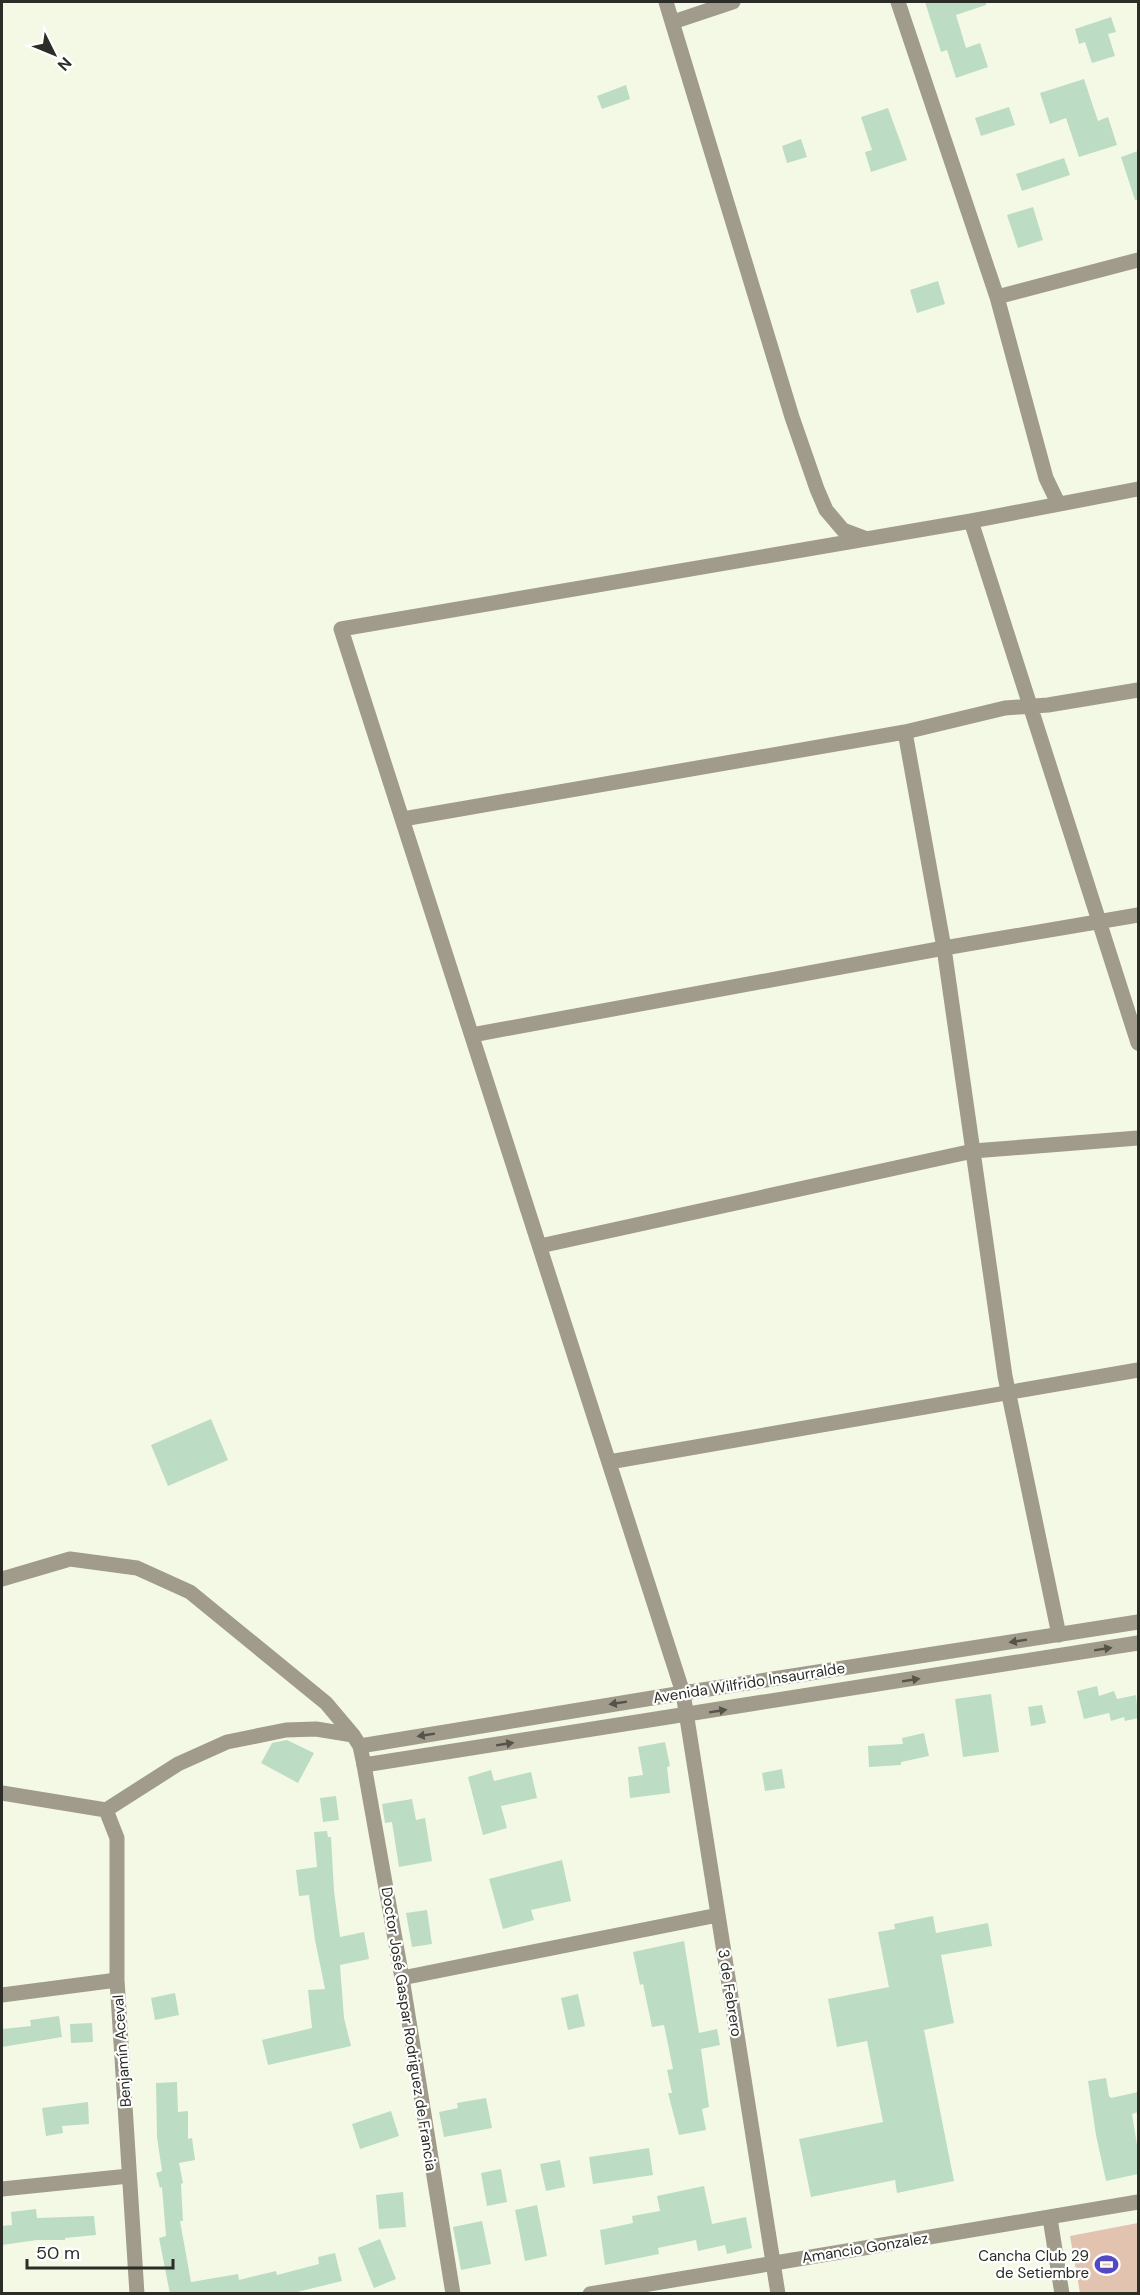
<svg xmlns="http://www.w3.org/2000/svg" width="1140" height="2295" font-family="'DM Sans',sans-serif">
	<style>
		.green { fill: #e1c3b0 }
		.building { fill: #bcddc3 }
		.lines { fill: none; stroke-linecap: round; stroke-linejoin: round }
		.minor { stroke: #a19b8c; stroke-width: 15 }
		.tertiary { stroke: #a19b8c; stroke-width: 15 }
		.oneway { fill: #54544a }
		.labels { text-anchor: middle; stroke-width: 4.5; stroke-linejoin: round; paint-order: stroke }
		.street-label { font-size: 15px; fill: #2b2d26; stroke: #fff }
		.poi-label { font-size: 15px; fill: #2b2d26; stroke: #fff; text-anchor: end }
	</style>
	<rect width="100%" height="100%" fill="#f4f9e6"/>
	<path class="green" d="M1138 2223V2293H1080L1070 2236Z"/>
	<path class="building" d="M925 2H986V5L956 15 966 48 980 43 988 67 956 78 947 50 941 52Z
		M1111 17 1116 32 1108 34 1115 56 1092 63 1085 42 1079 44 1075 29Z
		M1084 79 1098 121 1108 117 1117 145 1079 157 1066 118 1050 124 1040 93Z
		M626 85 630 99 602 109 597 96Z
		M1009 107 1015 125 981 136 975 118Z
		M888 108 907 160 871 172 865 152 872 150 861 117Z
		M801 139 807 157 787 163 782 146Z
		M1138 151V200H1135L1121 157Z
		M1064 158 1070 175 1022 191 1016 174Z
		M1033 207 1043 240 1018 248 1007 215Z
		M938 281 945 304 917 313 910 290Z
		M211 1419 228 1460 168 1486 151 1445Z
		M1097 1686 1099 1696 1114 1691 1117 1699 1136 1695 1138 1718 1125 1721 1124 1717 1111 1721 1109 1713 1084 1719 1077 1691Z
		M991 1694 999 1752 963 1757 955 1699Z
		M1042 1705 1046 1723 1031 1726 1028 1707Z
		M924 1733 929 1756 901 1762V1765L869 1767 868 1746 903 1744 902 1738Z
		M287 1740 314 1753 298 1783 261 1763 272 1743Z
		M665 1742 670 1766 667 1767 670 1793 630 1798 628 1777 643 1775 638 1747Z
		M782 1769 785 1788 765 1791 762 1773Z
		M491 1770 494 1781 531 1772 537 1798 501 1806 507 1828 483 1835 468 1777Z
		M336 1796 339 1820 323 1822 320 1798Z
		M412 1799 416 1820 425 1818 432 1861 399 1867 392 1822 385 1823 382 1804Z
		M327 1831 328 1837H331L334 1891 340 1937 364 1932 369 1959 340 1965 344 2018 351 2046 268 2065 262 2040 312 2028 308 1990 325 1989 315 1940 309 1895 299 1896 296 1870 317 1867 314 1832Z
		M562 1860 571 1901 531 1910 534 1920 503 1929 489 1879Z
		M427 1910 432 1944 412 1947 406 1913Z
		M933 1916 936 1933 988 1923 992 1946 941 1955 954 2023 924 2030 954 2181 897 2193 895 2180 811 2197 799 2139 883 2122 867 2041 837 2047 828 1999 889 1987 878 1932 895 1929 894 1924Z
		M684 1941 699 2033 717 2029 720 2045 701 2049 709 2107 702 2109 706 2130 679 2135 668 2093H672L667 2070 673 2069 664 2025 652 2027 643 1984 640 1985 633 1952Z
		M175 1993 179 2015 155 2020 151 1998Z
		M578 1994 585 2026 568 2030 561 1998Z
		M59 2016 62 2037 2 2047V2029L31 2026 30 2020Z
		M92 2023 93 2042 71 2043 70 2024Z
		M1106 2078 1109 2096 1111 2098 1138 2092V2112L1132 2114 1138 2151V2174L1106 2181 1096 2135 1088 2081Z
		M177 2082 178 2112 188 2111V2139L192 2138 195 2160 179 2163 183 2183 181 2184 183 2221H180L191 2282 238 2274 239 2280 276 2271 277 2275 319 2264 318 2257 335 2253 342 2281 289 2294H170L159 2238 166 2236 162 2187 160 2188 156 2173 162 2171 157 2137 156 2083Z
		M486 2098 492 2128 444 2137 439 2112 458 2108 457 2103Z
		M88 2102 89 2124 62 2126 63 2133 46 2136 42 2108Z
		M391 2111 399 2136 360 2149 352 2124Z
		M649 2148 653 2175 593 2184 589 2157Z
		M560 2160 565 2187 546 2191 540 2164Z
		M501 2169 507 2202 487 2206 481 2173Z
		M704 2186 712 2224 746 2217 752 2248 727 2254 725 2245 698 2251 696 2240 658 2248 659 2254 605 2265 600 2230 633 2223 632 2216 660 2211 657 2196Z
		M403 2192 406 2227 379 2229 376 2195Z
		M537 2205 547 2256 525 2261 515 2210Z
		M36 2209 37 2218 94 2216 96 2235 65 2238V2240H37L2 2245V2226L12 2225 11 2212Z
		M482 2221 491 2264 461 2270 453 2227Z
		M380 2239 396 2279 374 2288 358 2248Z"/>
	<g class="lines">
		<path class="minor" d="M666 2 792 417 817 489 826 510 843 530 867 539
			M898 2 997 297 1046 478 1058 503
			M673 22 733 2
			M997 297 1138 260
			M971 521 1138 1043
			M905 732 944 948 1005 1376 1059 1635
			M403 819 905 732 1005 708 1048 705 1138 690
			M472 1035 944 948 1138 915
			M540 1246 973 1151 1138 1138
			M609 1462 1138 1370
			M2 1579 70 1559 137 1568 190 1592 326 1703 353 1735 360 1746 364 1765 402 1978 453 2294
			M2 1793 106 1810 178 1764 227 1742 286 1730 316 1729 353 1735
			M106 1810 117 1838V1980L137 2294
			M402 1978 718 1915
			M2 1995 117 1980
			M2 2189 129 2176
			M1050 2218 1062 2294
			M590 2294 1138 2202
			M778 2294 683 1693 341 629 971 521 1138 489"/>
		<path class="tertiary" d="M360 1746 683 1693 1138 1622
			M364 1765 1138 1643"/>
	</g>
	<defs><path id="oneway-solid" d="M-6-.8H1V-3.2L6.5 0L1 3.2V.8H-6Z" transform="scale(1.5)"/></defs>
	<g class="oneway">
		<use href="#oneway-solid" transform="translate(1018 1641) rotate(171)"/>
		<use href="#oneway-solid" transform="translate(1103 1649) rotate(-9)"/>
		<use href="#oneway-solid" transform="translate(911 1680) rotate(-9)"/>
		<use href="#oneway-solid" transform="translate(618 1703) rotate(171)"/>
		<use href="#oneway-solid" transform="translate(718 1711) rotate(-9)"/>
		<use href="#oneway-solid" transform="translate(426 1735) rotate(171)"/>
		<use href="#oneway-solid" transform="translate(505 1744) rotate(-9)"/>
	</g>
	<defs>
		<symbol id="stadium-bare" viewBox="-9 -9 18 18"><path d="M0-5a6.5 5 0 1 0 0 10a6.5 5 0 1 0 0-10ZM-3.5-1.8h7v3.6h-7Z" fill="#534ac2" stroke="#fff" stroke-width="2.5" paint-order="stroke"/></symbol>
	</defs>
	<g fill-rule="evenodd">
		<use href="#stadium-bare" x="1090" y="2248" width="33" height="33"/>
	</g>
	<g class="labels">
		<g class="street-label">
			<text transform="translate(749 1683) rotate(-9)" y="5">Avenida Wilfrido Insaurralde</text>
			<text transform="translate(730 1993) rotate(81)" y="5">3 de Febrero</text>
			<text transform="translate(409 2029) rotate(81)" y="5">Doctor José Gaspar Rodriguez de Francia</text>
			<text transform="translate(122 2051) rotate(-94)" y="5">Benjamín Aceval</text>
			<text transform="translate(865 2248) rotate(-9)" y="5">Amancio Gonzalez</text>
		</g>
		<g class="poi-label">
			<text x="1089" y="2261">Cancha Club 29<tspan x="1089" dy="17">de Setiembre</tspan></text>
		</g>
	</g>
	<rect width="1140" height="2295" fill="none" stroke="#2b2d26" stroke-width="6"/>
	<g transform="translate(54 54) rotate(133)" stroke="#ffffff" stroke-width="4.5" paint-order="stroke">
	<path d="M0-4.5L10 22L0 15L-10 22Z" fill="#2b2d26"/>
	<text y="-9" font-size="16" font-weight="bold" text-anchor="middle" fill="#2b2d26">N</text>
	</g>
	<path d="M27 2259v9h146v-9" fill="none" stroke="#2b2d26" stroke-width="3"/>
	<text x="36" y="2259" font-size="18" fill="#2b2d26" stroke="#ffffff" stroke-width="4.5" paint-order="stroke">50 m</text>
</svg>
